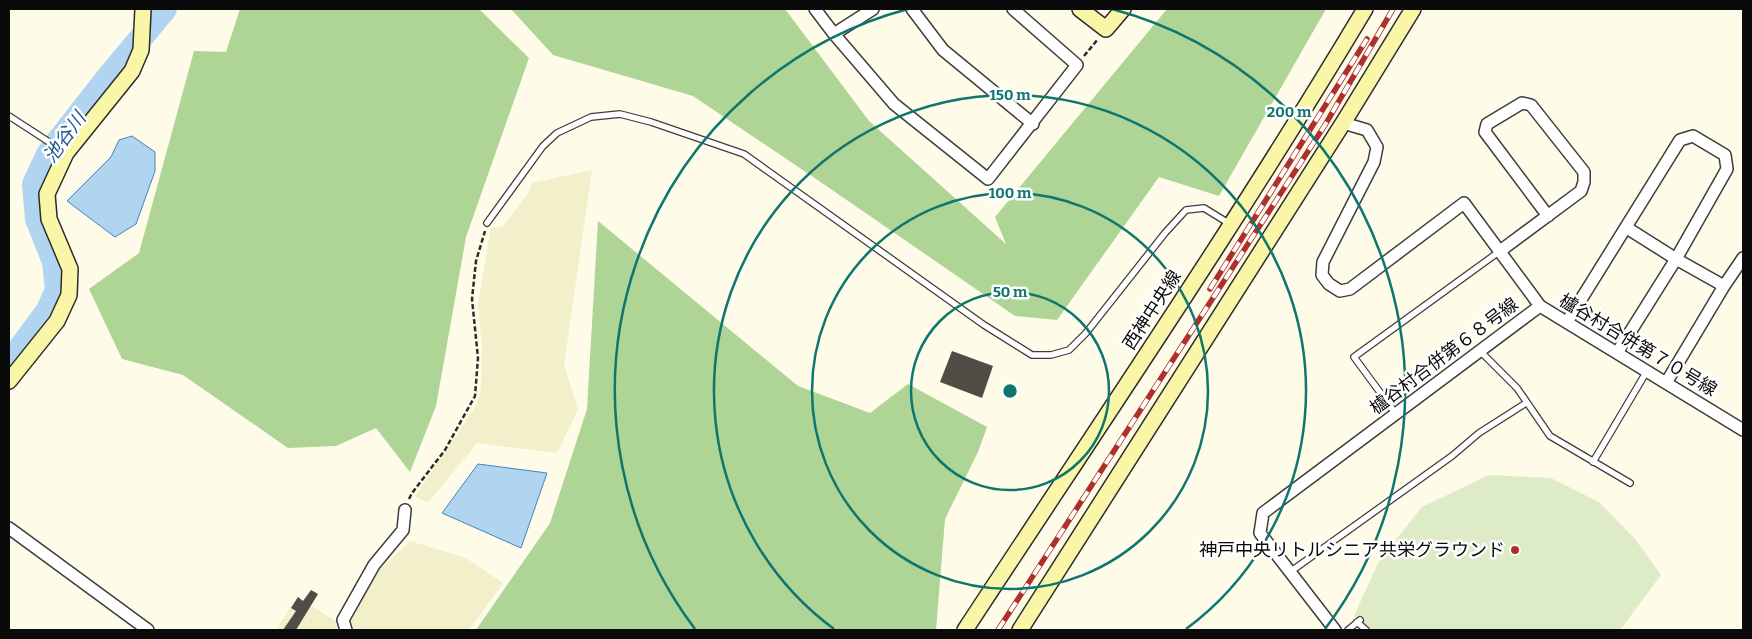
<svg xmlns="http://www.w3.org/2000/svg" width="1752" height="639" font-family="Bitter,'Noto Sans JP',serif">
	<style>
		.farmland { fill: #f1f0cb }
		.forest { fill: #aed496 }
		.pitch { fill: #ddecc6 }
		.water { fill: #b1d5f1; stroke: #3d85c3 }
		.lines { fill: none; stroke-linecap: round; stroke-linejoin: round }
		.river { stroke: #b1d5f1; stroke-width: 24 }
		.building { fill: #524c47 }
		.lane-casing { stroke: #3d3d3d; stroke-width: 8 }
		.street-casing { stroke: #3d3d3d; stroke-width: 14 }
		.secondary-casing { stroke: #2c2c2c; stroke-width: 18 }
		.path { stroke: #2c2c2c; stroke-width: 2.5; stroke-dasharray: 5 2.5; stroke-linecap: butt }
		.lane { stroke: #fff; stroke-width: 5.5 }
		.street { stroke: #fff; stroke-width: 11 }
		.secondary { stroke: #f9f6a7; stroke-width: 15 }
		.rail-casing { stroke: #af2f2d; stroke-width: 5.5 }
		.rail { stroke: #fff; stroke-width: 4; stroke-dasharray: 11; stroke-linecap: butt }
		.ring { fill: none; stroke: #0f766e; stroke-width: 2.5 }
		.poi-dot { fill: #af2f2d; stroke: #fff; stroke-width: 2 }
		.labels { text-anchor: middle; stroke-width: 5; stroke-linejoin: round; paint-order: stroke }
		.street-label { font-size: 18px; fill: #0a0a0a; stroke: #fff }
		.poi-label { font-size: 18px; fill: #0a0a0a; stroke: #fff; text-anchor: end }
		.water-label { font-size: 19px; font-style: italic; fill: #1d5792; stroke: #fff }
		.centre { fill: #0f766e; stroke: #fff; stroke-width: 2.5 }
		.ring-label { font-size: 15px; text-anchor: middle; font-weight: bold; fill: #0f766e; stroke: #fff; stroke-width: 5; stroke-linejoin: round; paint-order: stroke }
	</style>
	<rect width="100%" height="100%" fill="#fefbe8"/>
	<path class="farmland" d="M592 170 564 364 578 410 557 453 477 443 428 503 415 496 476 406 481 389 482 348 478 304 491 228 502 227 529 192 532 183Z
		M410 541 466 558 503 583 469 630H351L349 618 377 573Z
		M297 597 336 621 338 630H276Z"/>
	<path class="forest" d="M240 9H479L529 58 466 237 436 406 410 472 376 428 336 446 288 448 183 375 122 359 89 289 139 253 194 51 226 52Z
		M511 9H785L869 121 1006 244 995 217 1167 9H1326L1219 196 1159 177 1057 320 1015 316 822 183 693 96 553 55Z
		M598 221 798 386 870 413 908 384 987 427 978 452 945 519 936 630H476L550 523 587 409Z"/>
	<path class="pitch" d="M1489 475 1551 478 1599 502 1635 539 1661 575 1620 630H1371L1354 616 1379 561 1422 507Z"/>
	<path class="water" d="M132 136 155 152V171L136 224 115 237 67 201 111 157 119 140Z
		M478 464 547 473 521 548 442 513Z"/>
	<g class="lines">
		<path class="river" d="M9 363 48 310 57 290 54 262 37 219 34 184 48 154 109 76 165 9"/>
	</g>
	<path class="building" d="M952 351 993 366 982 398 940 382Z
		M311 590 318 594 296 630H283L296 611 291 608 298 597 303 601Z"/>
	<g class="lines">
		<defs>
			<path id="lane" d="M9 116 66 153
				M487 223 543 146 557 133 591 117 620 114 651 122 744 154 984 325 1032 355H1051L1069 350 1086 333 1165 233 1186 210 1204 208 1230 224
				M1480 351 1517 388 1550 436 1630 483
				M1396 414 1354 357 1500 251
				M1593 462 1647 371
				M1290 572 1452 456 1479 433 1526 403
				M1357 622 1366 630
				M1348 630 1360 620"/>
			<path id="street" d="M815 9 834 34
				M873 9 834 34 894 104 988 179 1077 65 1013 9
				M912 9 943 50 1033 124
				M1343 123 1367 130 1377 147 1374 162 1323 262 1322 275 1329 284 1340 291 1350 289 1464 203 1540 306 1743 430
				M1627 228 1676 259 1724 286
				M1500 251 1581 191 1584 182V172L1531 105 1522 103 1487 124 1485 132 1548 216
				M1567 322 1680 140 1693 136 1725 155 1727 169 1676 259 1617 353
				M1666 383 1724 286 1743 258
				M9 528 148 630
				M346 630 343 620 374 565 403 530 405 510
				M1335 630 1260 533 1263 513 1540 306"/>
			<path id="secondary" d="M1080 9 1106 29 1123 9
				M9 381 57 321 69 295 70 269 49 219 47 194 66 153 132 71 141 50 143 9
				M965 630C1100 424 1239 220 1365 9
				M1020 630 1345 120 1413 9"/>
		</defs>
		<use href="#lane" class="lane-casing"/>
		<use href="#street" class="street-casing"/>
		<use href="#secondary" class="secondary-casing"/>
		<path class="path" d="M1084 56 1098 39
			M409 499 412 493 445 450 475 396 478 358 472 299 476 261 485 231"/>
		<use href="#lane" class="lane"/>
		<use href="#street" class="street"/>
		<use href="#secondary" class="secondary"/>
		<defs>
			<path id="rail" d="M1210 289 1367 39
				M998 630 1325 125 1393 9"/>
		</defs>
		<use href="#rail" class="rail-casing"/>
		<use href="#rail" class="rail"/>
	</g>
	<g class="ring">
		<circle cx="1010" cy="391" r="99"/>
		<circle cx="1010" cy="391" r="198"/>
		<path d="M834 629A296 296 0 1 1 1186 629"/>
		<path d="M695 629A395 395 0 0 1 908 9M1112 9A395 395 0 0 1 1325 629"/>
	</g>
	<circle class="poi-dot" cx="1515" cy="550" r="5"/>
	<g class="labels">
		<g class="street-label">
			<text transform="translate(1152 310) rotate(-57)" y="6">西神中央線</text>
			<text transform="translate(1638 345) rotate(31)" y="6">櫨谷村合併第７０号線</text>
			<text transform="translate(1444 356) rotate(-37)" y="6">櫨谷村合併第６８号線</text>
		</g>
		<g class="poi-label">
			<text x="1505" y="556">神戸中央リトルシニア共栄グラウンド</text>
		</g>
		<g class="water-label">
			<text transform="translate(64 137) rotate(-54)" y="7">池谷川</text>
		</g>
	</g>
	<circle cx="1010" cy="391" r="8" class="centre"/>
	<g class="ring-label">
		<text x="1010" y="100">150 m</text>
		<text x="1289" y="117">200 m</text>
		<text x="1010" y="198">100 m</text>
		<text x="1010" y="297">50 m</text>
	</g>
	<rect width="1752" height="639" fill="none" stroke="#0a0a0a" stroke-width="20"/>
</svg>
